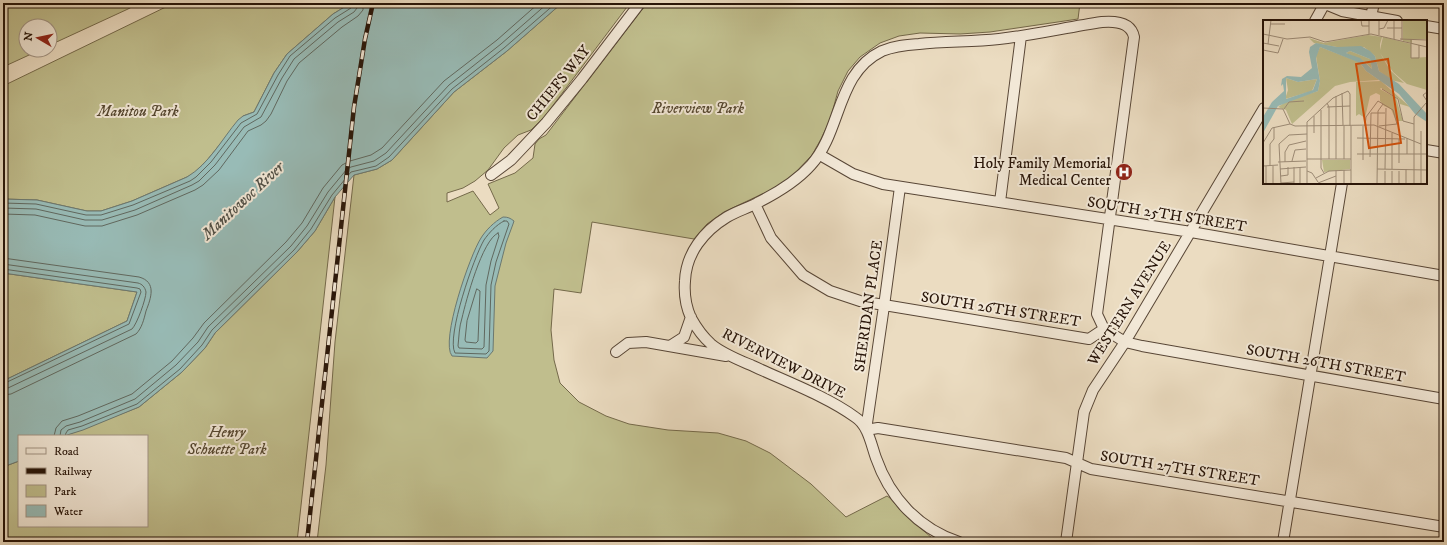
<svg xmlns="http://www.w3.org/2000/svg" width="1447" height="545" font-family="'IM FELL DW Pica',serif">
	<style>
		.green { fill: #c0be8d; stroke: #74694a }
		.water { fill: #98bbb6; stroke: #6b7870 }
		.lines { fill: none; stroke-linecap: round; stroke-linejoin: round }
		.shore { stroke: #60685f; stroke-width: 1 }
		.minor-casing { stroke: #584636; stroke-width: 12 }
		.minor { stroke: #f2e8d7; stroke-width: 10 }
		.rail-casing { stroke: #271408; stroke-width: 4.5 }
		.rail { stroke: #f2e8d7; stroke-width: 3; stroke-dasharray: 9; stroke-linecap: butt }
		.labels { text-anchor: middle; stroke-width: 4; stroke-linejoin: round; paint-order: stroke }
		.street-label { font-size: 15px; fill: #271408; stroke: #f2e8d7 }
		.park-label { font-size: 15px; font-style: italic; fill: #554730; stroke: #f2e8d7 }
		.poi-label { font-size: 15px; fill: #271408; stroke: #f2e8d7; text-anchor: end }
		.water-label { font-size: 16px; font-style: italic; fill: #4f4e45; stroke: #f2e8d7 }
		.inset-road { fill: none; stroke: #9d8c77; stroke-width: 1 }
		.view { fill: #d5520c; fill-opacity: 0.15; stroke: #d5520c; stroke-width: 2 }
		.inset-edge { fill: none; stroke: #271408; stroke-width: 2 }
	</style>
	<rect width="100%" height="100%" fill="#ebdcc1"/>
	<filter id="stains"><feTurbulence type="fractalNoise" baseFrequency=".005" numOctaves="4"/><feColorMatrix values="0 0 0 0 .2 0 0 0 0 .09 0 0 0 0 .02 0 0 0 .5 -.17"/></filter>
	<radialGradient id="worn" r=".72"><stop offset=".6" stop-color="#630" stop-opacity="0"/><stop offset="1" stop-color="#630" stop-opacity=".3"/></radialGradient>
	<path class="green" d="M3 3H139L128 9 50 45V26H26V50H40L3 67Z
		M174 3H351L333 14 287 54 274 73 254 112 243 116 208 159 193 174 187 177 132 201 101 211H87L37 200 3 199V86Z
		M562 3H630L545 116 531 130 518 135 504 148 488 170 475 181 463 188 447 193V202L473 191 490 215 499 208 488 184 515 173 533 158 535 144 539 139 546 135 647 3H1080L1078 19 990 32 960 34 920 33 899 36 880 43 860 57 848 71 838 91 830 120 821 139 812 155 795 173 779 186 724 212 707 224 694 239 592 222 581 293 554 289 551 330 554 360 560 383 579 402 606 416 629 424 668 430 718 433 746 441 770 453 811 484 846 517 887 496 890 498 902 512 932 538 931 542H317L326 465 335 342 354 175 377 169 392 160 454 92 507 51Z
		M335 197 297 542H3V467L19 461V526H147V436H64L139 407 182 372 205 348 215 333 297 252 315 231Z
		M3 273 137 292 127 321 3 381Z"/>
	<path class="water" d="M351 3H562L507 51 454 92 392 160 377 169 354 175 335 197 315 231 297 252 215 333 205 348 182 372 139 407 83 430 64 436H19V461L3 467V381L127 321 137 292 3 273V199L37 200 87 211H101L132 201 187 177C209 164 222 139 238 120L243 116 254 112 274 73 287 54 333 14Z
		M503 217C508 217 510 218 514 221L513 224 506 243 495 286 493 351 487 358 452 356C440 341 470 255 481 238 486 230 494 222 503 217Z"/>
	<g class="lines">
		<path class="shore" d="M3 203 36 204 86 215H101L133 205 190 181 196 177 211 162 241 123 257 114 278 75 290 56 335 18 351 8 352 3
			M3 208 36 209 85 220H102L135 210 192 185 199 181 215 165 244 127 261 117 282 78 294 59 338 22 354 12 357 8V3
			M3 214 35 215 85 226H102L137 215 195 190 203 185 219 170 248 131 261 125 266 121 271 114 287 81 299 63 342 27 358 16 363 10V3
			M504 221H507L509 224 496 262 491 285 489 351 486 354 455 353C446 337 474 257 484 240 489 233 496 225 504 221Z
			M498 233 499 236 491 261 486 285 484 347 482 349 459 348 458 346C459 337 459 327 462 318 466 301 482 240 498 233Z
			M3 258 139 277C157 282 151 298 146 311 144 319 142 328 136 334L11 394 3 395
			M3 264 138 283C142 284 145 287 146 292 146 299 137 324 132 329L8 388 3 389
			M3 269 137 288 140 289 141 292 129 324 3 384
			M477 289 480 291 478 341 476 343 466 342 465 340 467 321Z
			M54 436 56 428 62 421 78 416 132 394 172 361 193 338 204 323 286 242 302 223 323 188 342 165 350 161 371 155 382 148 444 81 497 40 539 3
			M60 436 61 430 66 426 80 422 135 399 176 365 198 342 208 327 291 246 307 226 328 192 347 169 351 167 374 161 386 153 449 85 501 44 548 3
			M65 436 66 433 68 430 82 426 137 404 180 369 202 345 212 330 294 250 311 229 332 195 351 172 376 166 389 157 452 89 504 48 556 3"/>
		<defs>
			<path id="minor" d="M1325 4 1342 11 1397 21
				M1315 21 1325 3
				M1370 21 1374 3
				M1426 26 1444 29
				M1426 150 1444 153
				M820 155 853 174 883 184 1191 232 1444 276
				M491 175 511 160 546 123 582 79 640 3
				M900 187 884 306 866 430 878 428 1066 458 1091 469 1444 527
				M1000 202 1021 36
				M755 204 771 238 803 275 830 291 860 301 1089 339 1104 329 1125 342 1142 346 1444 399
				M670 346 684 337 691 317
				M616 352 628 343 646 342 726 356
				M959 542C919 529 890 498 876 458 871 444 868 425 855 417 826 396 785 381 753 366 739 360 723 354 711 344 703 337 696 327 691 318 686 307 684 293 685 281 686 253 704 231 727 217 737 211 748 208 757 203 777 193 796 182 811 165 842 131 836 73 882 51 894 46 906 45 919 44 945 41 972 42 999 39 1034 35 1068 27 1102 22 1114 21 1131 22 1134 37L1097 314 1104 329
				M1066 542 1084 412 1093 390 1125 342 1264 108
				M1283 542 1342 183"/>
		</defs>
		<use href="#minor" class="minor-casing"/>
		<use href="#minor" class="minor"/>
		<defs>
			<path id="rail" d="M307 542 354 107 365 39 373 3"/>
		</defs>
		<use href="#rail" class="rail-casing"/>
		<use href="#rail" class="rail"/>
	</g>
	<defs>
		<symbol id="hospital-disc" viewBox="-11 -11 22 22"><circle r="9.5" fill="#8f2418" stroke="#f2e8d7"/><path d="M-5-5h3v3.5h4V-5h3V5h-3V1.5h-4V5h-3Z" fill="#fff"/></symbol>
	</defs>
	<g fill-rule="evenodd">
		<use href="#hospital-disc" x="1114" y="162" width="20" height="20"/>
	</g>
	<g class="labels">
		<g class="street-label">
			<text transform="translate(558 83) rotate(-51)" y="5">CHIEFS WAY</text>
			<text transform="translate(1167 214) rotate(9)" y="5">SOUTH 25TH STREET</text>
			<text transform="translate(1129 303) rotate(-58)" y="5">WESTERN AVENUE</text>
			<text transform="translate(868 306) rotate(-82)" y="5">SHERIDAN PLACE</text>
			<text transform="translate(1001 309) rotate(9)" y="5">SOUTH 26TH STREET</text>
			<text transform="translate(784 363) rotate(27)" y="5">RIVERVIEW DRIVE</text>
			<text transform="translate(1326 363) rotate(10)" y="5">SOUTH 26TH STREET</text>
			<text transform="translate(1180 468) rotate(9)" y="5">SOUTH 27TH STREET</text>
		</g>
		<g class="park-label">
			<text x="698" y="113">Riverview Park</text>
			<text x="138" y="116">Manitou Park</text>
			<text x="227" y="437">Henry<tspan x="227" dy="17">Schuette Park</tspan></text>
		</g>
		<g class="poi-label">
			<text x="1111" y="168">Holy Family Memorial<tspan x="1111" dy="17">Medical Center</tspan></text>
		</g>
		<g class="water-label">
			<text transform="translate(242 200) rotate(-43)" y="6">Manitowoc River</text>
		</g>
	</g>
	<g transform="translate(1263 20)">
		<rect width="164" height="164" fill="#ebdcc1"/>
		<path d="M140 0H164V19H149V23L140 21ZM105 15 119 17 117 24V30L120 17 148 24V38L164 37V70L144 64 130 52 117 33 127 50 141 63 128 60 116 51 112 36 101 27H74L51 23 46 18 61 23ZM57 27 96 42 103 51 116 60 87 62 72 66 29 104 23 90 15 87 24 81 55 71 57 61 53 36ZM87 31 107 39 109 49 102 42 83 33ZM23 58 35 62 54 59 49 71 22 79 25 70ZM118 61 147 87 137 84 136 79 118 68 117 69 133 78 140 101H133L128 89 121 86 117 81V75L113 73 107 76 102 98 96 94 93 96V62ZM59 140H87V149L61 152Z" fill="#c0be8d"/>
		<path d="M53 23 74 27 98 26 107 31 112 36 116 51 136 64 164 94V102L152 94 136 74 103 51 97 43 57 27 53 38 57 61 55 71 15 86 0 113V97L9 82 21 71 20 64 18 66 19 59 24 56 38 57 49 48 46 32 47 27ZM87 31 107 39 109 49 97 38 83 33ZM23 58 35 62 54 59 50 70 23 79Z" fill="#98bbb6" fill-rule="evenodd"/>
		<path class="inset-road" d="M98 0 99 6H106M7 4H22M124 8H139M116 9 121 8 125 0M0 14 24 19 47 17 62 22 108 14 164 27M106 14V0M116 15V0M131 19V0M137 19 164 20M148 19V38H156V25M139 20V0M0 23 16 26M5 24 8 0M0 30 15 33 20 19M0 48V61M119 69 135 79 140 101 151 104M79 73 80 105M73 76V139M164 81 160 75 164 72M64 83 66 87V139M64 87 87 86M0 88 20 89 27 104M21 89 26 82 41 81M58 90V148L61 153M51 96V113M102 106 103 97 115 81 130 90 134 104 116 106M94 118 142 119M0 123 9 108 27 104 32 106 111 105 158 124M94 134H164M144 134V118M107 137 108 93H122M44 139H88M81 139V106M100 140V106M29 141 32 130 43 129M15 142 43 141M22 142V132L26 125 43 121M136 143V119M0 146 15 145M7 146V124L11 119V107M31 147V164M37 147V164M17 149 43 147M114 149 164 150M122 149 123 88M129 149V113M44 151 49 153 55 162M18 156 25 155V147M53 158 66 151 88 150M18 163 31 162M55 163 73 156M3 164V146M10 164V146M18 164 16 124 26 115 44 114M44 164V102L70 78 85 71 87 74V106M73 164V150M81 164V150M88 164V106M114 164 115 91 120 84M122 164V151M129 164V151M136 164V151M143 164V149M151 164V97L163 83M158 164V111"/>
		<path class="view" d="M125 39 138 123 106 128 93 44Z"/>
		<rect width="164" height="164" class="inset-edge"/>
	</g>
	<rect width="1447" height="545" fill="none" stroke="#ebdcc1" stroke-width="16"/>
	<rect x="4" y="4" width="1439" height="537" fill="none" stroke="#271408" stroke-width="2"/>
	<rect x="8" y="8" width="1431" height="529" fill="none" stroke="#271408"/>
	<rect x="18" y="435" width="130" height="92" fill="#f2e8d7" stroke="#a19384"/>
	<rect x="26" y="448" width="20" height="6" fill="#f2e8d7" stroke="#a19384"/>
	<text x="54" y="455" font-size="12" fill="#271408">Road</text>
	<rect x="26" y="468" width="20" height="6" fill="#271408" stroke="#a19384"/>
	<text x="54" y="475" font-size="12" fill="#271408">Railway</text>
	<rect x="26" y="485" width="20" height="12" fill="#c0be8d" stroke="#a19384"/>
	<text x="54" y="495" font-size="12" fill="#271408">Park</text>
	<rect x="26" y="505" width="20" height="12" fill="#98bbb6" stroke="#a19384"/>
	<text x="54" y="515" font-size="12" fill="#271408">Water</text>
	<g transform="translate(38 38) rotate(279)"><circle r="19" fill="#f2e8d7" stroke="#a19384"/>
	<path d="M0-3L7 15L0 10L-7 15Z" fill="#8f2418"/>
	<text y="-6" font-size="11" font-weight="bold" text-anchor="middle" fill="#271408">N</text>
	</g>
	<rect width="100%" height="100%" filter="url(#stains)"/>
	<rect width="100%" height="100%" fill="url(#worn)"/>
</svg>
